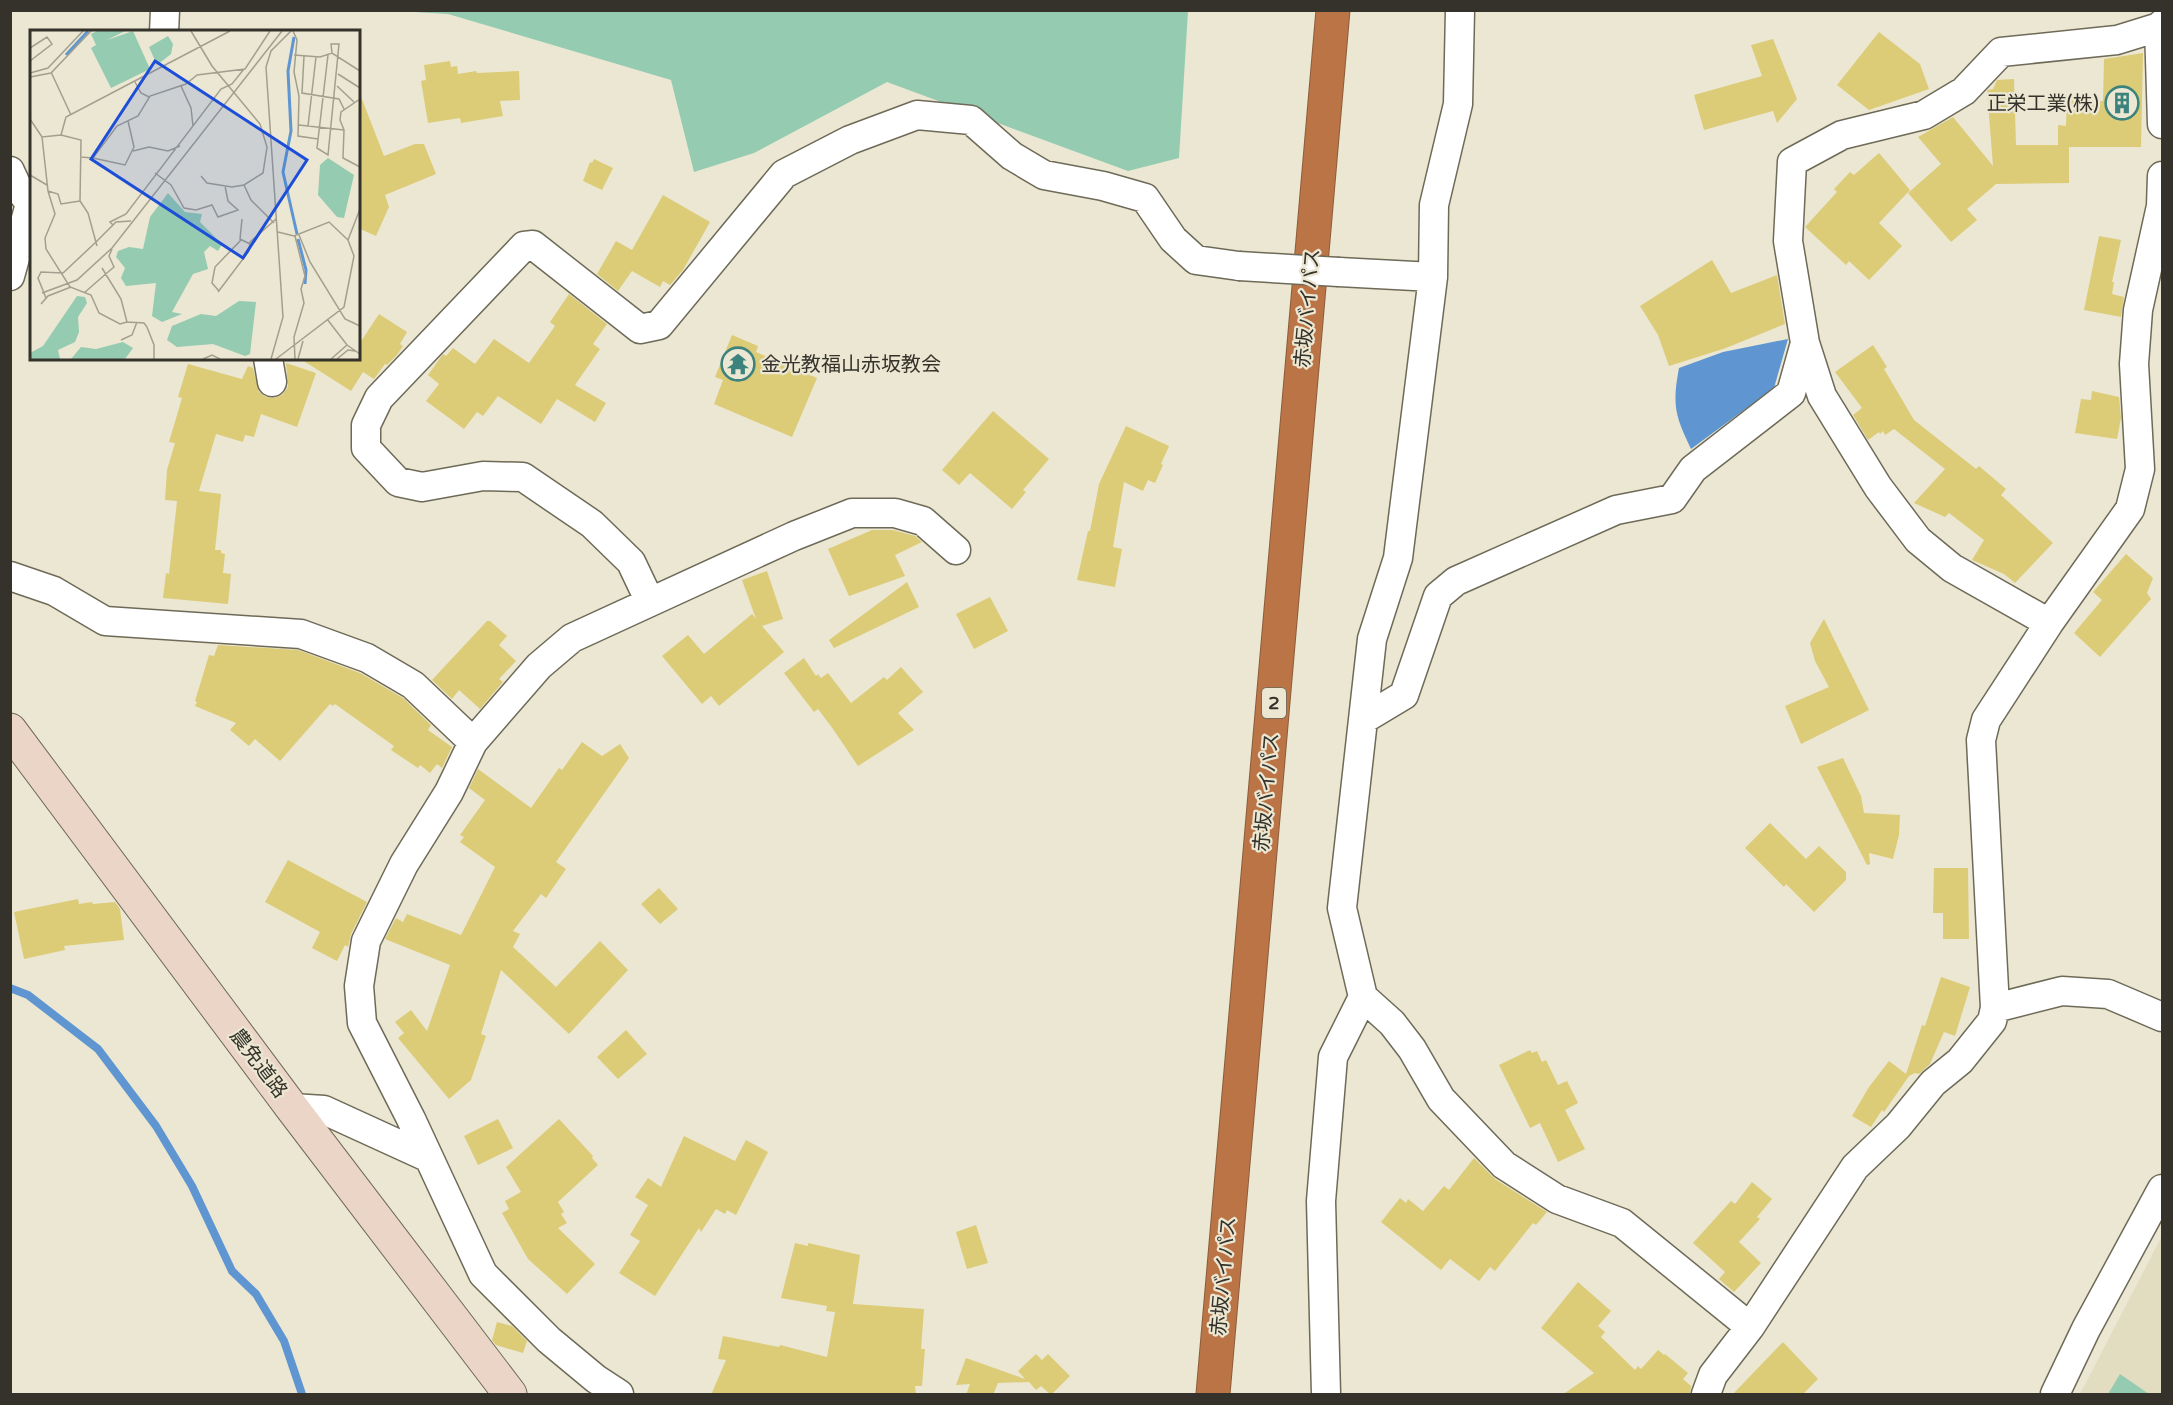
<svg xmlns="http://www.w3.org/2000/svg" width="2173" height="1405" font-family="'Varela Round','Noto Sans JP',sans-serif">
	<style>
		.built { fill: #e2ddc1 }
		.green { fill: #94cbb1 }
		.water { fill: #5f96d1 }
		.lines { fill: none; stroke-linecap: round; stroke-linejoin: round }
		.stream { stroke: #5f96d1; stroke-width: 8 }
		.building { fill: #dccc78 }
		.street-casing { stroke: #6e6a58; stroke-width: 31 }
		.secondary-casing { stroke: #6e6a58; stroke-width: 35 }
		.highway-casing { stroke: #8c5d3c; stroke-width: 35 }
		.street { stroke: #fff; stroke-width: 28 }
		.secondary { stroke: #ebd5c7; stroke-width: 33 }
		.highway { stroke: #bb7445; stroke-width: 33 }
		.street-bridge-casing { stroke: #6e6a58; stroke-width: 31; stroke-linecap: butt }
		.street-bridge { stroke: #fff; stroke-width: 28 }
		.labels { text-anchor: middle; stroke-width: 4.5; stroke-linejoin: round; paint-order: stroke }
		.shield { fill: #ebe7d2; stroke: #6b685c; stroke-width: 1.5 }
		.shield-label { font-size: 18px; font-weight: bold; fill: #34322a }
		.poi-label { font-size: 20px; fill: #34322a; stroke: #ebe7d2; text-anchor: end }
		.street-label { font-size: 20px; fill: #34322a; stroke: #ebe7d2 }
		.inset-river { fill: none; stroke: #5f96d1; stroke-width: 3 }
		.inset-road { fill: none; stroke: #a29f8f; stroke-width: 1.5 }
		.view { fill: #1d4ed8; fill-opacity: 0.15; stroke: #1d4ed8; stroke-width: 3 }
		.inset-edge { fill: none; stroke: #34322a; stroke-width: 3 }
	</style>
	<rect width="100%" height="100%" fill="#ebe7d2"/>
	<path class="built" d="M2162 1236V1394H2080L2108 1340Z"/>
	<path class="green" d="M396 11H1188L1179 158 1128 171 887 82 754 153 694 172 671 80 448 14Z
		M2120 1374 2149 1394H2108Z"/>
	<path class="water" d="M1788 339 1774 388 1691 449C1675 416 1672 405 1679 368L1723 352Z"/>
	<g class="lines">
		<path class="stream" d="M10 988 28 995 98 1049 156 1126 192 1186 232 1271 256 1294 284 1341 302 1394"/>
	</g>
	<path class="building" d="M1879 32 1920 64 1929 89 1869 110 1837 85Z
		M1773 39 1797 99 1777 123 1773 111 1704 130 1694 95 1762 76 1751 45Z
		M2143 53 2141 147H2069V183L1996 184 1967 209 1977 220 1951 242 1908 193 1941 164 1918 137 1953 117 1993 166 1987 90 1993 89 1997 80 2014 79 2016 145H2058V125L2066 126 2067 99 2103 101 2104 59Z
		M450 61 451 67 457 66 458 74 476 71 477 73 519 71 520 100 500 101 503 116 461 123 460 118 428 123 421 81 426 80 424 65Z
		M358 94H360L384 156 415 144H424L436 174 385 195 389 207 376 236 358 228Z
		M1879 153 1910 190 1879 223 1902 246 1869 280 1849 261 1846 265 1805 227 1837 192 1834 189 1850 172 1854 175Z
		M594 159 613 168 602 190 583 181 590 162 592 163Z
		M663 195 710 222 683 270 670 285 663 281 660 287 632 271 618 291 597 274 616 241 632 250Z
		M2099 236 2121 240 2112 282H2114L2112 294 2124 297 2121 317 2084 310Z
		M1712 260 1731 293 1777 275 1785 324 1726 348 1669 366 1658 335 1640 306Z
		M569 294 607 324 593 344 600 349 575 385 606 403 595 422 557 399 541 424 498 396 483 416 477 412 464 429 426 401 439 384 428 375 443 354 446 356 453 348 475 364 494 339 529 363 555 326 550 322Z
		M379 314 407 332 400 344 403 346 397 355 387 365 385 364 374 379 363 372 351 391 299 358H358V346Z
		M732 335 758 346 756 352 817 378 792 437 714 404 723 380 715 377Z
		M1873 345 1887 367 1884 369 1914 420 1976 469 1979 466 2006 489 2001 495 2053 543 2015 583 2004 574 1972 560 1984 540 1949 513 1945 517 1914 503 1945 469 1894 429 1885 435 1883 431 1880 434 1879 432 1868 440 1853 415 1862 408 1835 372Z
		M286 363 316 373 297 427 261 414 254 437 245 435 243 442 216 434 199 491 221 494 215 550H221V553L225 554 223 573 231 574 228 604 163 598 166 573 169 574 177 501 165 500 167 470 175 443 169 442 182 398 178 397 188 364 242 379 248 366 253 368 259 392 266 397 274 398 282 395 288 387Z
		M2092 391 2119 397 2121 418 2117 439 2075 433 2081 399 2091 400Z
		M993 411 1049 459 1023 490 1026 492 1012 509 970 473 959 485 942 470Z
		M1126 426 1169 446 1161 464 1163 465 1155 483 1148 480 1143 491 1124 482 1113 547 1122 549 1115 587 1077 580 1088 531H1090L1099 484Z
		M872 530H893L915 536 922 542 895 555 905 576 849 596 828 549Z
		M2126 554 2153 578 2147 593 2151 599 2100 657 2074 633 2102 600 2093 592Z
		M767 571 783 619 762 626 784 652 719 706 711 696 702 704 662 656 688 635 704 654 752 614 756 619 742 580Z
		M907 582 919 607 834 648 829 640Z
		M990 597 1008 631 974 649 956 614Z
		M1824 619 1869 710 1801 744 1785 706 1829 687 1815 661 1810 643Z
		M487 621H490L507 636 499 645 516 661 499 679 503 682 480 709 459 690 452 699 432 680Z
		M218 645 298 650 360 673 403 698 431 725 428 730 452 747 442 768 437 764 430 773 420 765 418 768 391 750 394 746 335 704 333 706 330 704 280 761 255 739 249 746 230 730 236 723 195 706 197 702 195 701 209 655 214 656Z
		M804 658 816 676 818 674 821 678 828 673 851 703 884 677 887 680 901 667 923 692 898 713 914 730 858 766 833 729 818 709 814 712 784 673Z
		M582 742 602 756 620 744 629 758 556 862 566 869 546 898 541 894 513 931 520 934 513 947 556 987 600 941 628 970 569 1034 501 970 481 1034 486 1036 471 1080 449 1099 398 1038 404 1033 395 1022 411 1010 427 1031 450 965 385 939 396 918 403 922 407 914 461 935 495 867 460 842 464 837 460 835 485 800 469 788 478 769 531 808 559 768 562 770Z
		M1843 758 1861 796 1864 813 1900 815 1899 835 1893 859 1869 853 1870 864 1867 865 1817 767Z
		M1770 823 1806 859 1819 846 1846 872V880L1814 912 1786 884 1784 887 1745 848Z
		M288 860 367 902 351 934 348 947 345 945 337 961 312 948 320 932 265 902Z
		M1934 868H1968L1969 939H1943V913H1933Z
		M659 888 678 909 660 924 641 904Z
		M78 899 79 904 92 902 93 904 115 902 120 909 124 940 64 946 65 950 24 959 14 912Z
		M1941 977 1970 987 1955 1036 1944 1032 1930 1064 1919 1074 1915 1073 1909 1076 1884 1112 1882 1110 1871 1127 1852 1116 1869 1087 1889 1061 1906 1074 1922 1025 1925 1026Z
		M626 1030 647 1054 618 1079 597 1057Z
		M1530 1050 1532 1053 1537 1051 1542 1062 1546 1060 1558 1085 1567 1081 1578 1103 1565 1110 1585 1149 1558 1162 1540 1123 1530 1128 1499 1065Z
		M498 1119 513 1148 478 1165 464 1136Z
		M559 1119 593 1156 592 1158 598 1165 558 1202 564 1212 561 1214 567 1223 558 1228 595 1264 567 1294 528 1259 502 1213 509 1209 505 1201 521 1192 506 1167Z
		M684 1136 735 1161 746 1140 768 1152 736 1215 727 1210 725 1214 716 1209 701 1232 699 1228 655 1296 619 1273 640 1241 630 1235 648 1205 635 1197 648 1178 661 1187Z
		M1474 1158 1495 1179 1547 1212 1536 1225 1533 1223 1495 1271 1490 1267 1479 1281 1450 1259 1441 1270 1381 1222 1400 1198 1406 1203 1408 1199 1423 1211 1444 1186 1449 1190Z
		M1752 1182 1772 1199 1757 1217 1760 1219 1739 1242 1761 1263 1734 1292 1719 1279 1725 1272 1693 1243 1731 1201 1735 1204Z
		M976 1225 988 1263 967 1269 956 1232Z
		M795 1243 808 1246V1243L860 1255 853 1304 924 1309 921 1349H925L922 1386H915L916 1394 711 1395 726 1360 718 1359 723 1336 779 1347 780 1345 827 1357 835 1312 826 1311 827 1306 781 1298Z
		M1578 1282 1611 1311 1598 1326 1605 1332 1601 1337 1635 1370 1638 1366 1641 1369 1658 1350 1664 1355 1665 1354 1688 1373 1683 1379 1691 1386 1690 1395H1562L1594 1373 1541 1328Z
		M497 1322 512 1326 527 1341 523 1353 496 1345 492 1340Z
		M1783 1342 1818 1379 1802 1395H1732Z
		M1036 1354 1042 1360 1048 1354 1070 1376 1051 1395 1041 1386 1036 1390 1029 1382 998 1383 993 1395H966L970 1384 956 1385 966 1358 1025 1379 1018 1371Z"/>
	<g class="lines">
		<defs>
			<path id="street" d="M2162 24 2159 27 2162 124
				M164 32 165 10
				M10 171 16 184 30 204 10 276
				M1339 272 1433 277
				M268 358 272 382
				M10 576 54 591 105 621 301 634 367 658 413 685 473 742
				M650 602 631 562 592 524 523 477 483 476 422 487 398 482 366 448V425L379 398 524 246 533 245 640 329 659 325 784 174 850 140 917 115 971 120 1012 156 1044 175 1103 186 1145 198 1173 239 1196 260 1239 266
				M2049 623 1952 568 1918 540 1878 487 1822 396 1805 343 1788 241 1792 162 1842 135 1924 115 1964 91 2001 52 2117 40 2159 27
				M1364 719 1404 695 1438 596 1456 581 1616 510 1672 499 1693 469 1791 393 1805 343
				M1363 997 1392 1023 1412 1049 1441 1099 1504 1165 1557 1199 1622 1223 1750 1327
				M1995 1008 2062 991 2108 994 2162 1017
				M292 1108 324 1110 429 1158
				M619 1394 596 1379 549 1340 483 1274 411 1119 362 1023 359 986 366 941 404 864 449 792 473 742 539 666 572 638 794 536 852 513H895L923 521 956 550
				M1326 1394 1321 1201 1333 1057 1363 997 1342 908 1372 639 1398 558 1433 277 1434 205 1458 104 1460 10
				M1706 1394 1713 1375 1750 1327 1855 1167 1898 1126 1933 1083 1960 1061 1992 1021 1995 1008 1981 740 1986 720 2049 623 2130 509 2140 469 2134 364 2138 310 2161 206 2162 176
				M2055 1394 2086 1329 2162 1189"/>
			<path id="secondary" d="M10 730 292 1108 510 1394"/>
			<path id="highway" d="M1213 1394 1333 10"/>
		</defs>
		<use href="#street" class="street-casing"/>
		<use href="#secondary" class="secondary-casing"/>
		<use href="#highway" class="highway-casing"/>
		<use href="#street" class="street"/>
		<use href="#secondary" class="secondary"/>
		<use href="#highway" class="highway"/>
		<defs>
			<path id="street-bridge" d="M1239 266 1339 272"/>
		</defs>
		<use href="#street-bridge" class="street-bridge-casing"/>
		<use href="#street-bridge" class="street-bridge"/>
	</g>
	<defs>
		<symbol id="building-ring" viewBox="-11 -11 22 22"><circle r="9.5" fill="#ebe7d2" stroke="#3c837d" stroke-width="1.5"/><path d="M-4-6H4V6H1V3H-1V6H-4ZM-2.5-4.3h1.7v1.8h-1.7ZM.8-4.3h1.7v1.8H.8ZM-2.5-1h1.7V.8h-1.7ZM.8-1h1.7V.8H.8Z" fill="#3c837d"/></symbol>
		<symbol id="temple-ring" viewBox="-11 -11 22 22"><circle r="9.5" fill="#ebe7d2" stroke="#3c837d" stroke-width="1.5"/><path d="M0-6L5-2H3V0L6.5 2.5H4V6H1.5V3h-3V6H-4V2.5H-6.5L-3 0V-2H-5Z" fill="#3c837d"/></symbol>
	</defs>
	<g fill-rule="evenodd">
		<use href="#building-ring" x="2103" y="84" width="38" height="38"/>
		<use href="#temple-ring" x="719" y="345" width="38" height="38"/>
	</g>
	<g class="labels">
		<rect class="shield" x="1262" y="688" width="24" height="30" rx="4.5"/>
		<g class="shield-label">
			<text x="1274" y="709">2</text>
		</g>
		<g class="poi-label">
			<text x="2099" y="110">正栄工業(株)</text>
			<text x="761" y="371" text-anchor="start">金光教福山赤坂教会</text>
		</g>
		<g class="street-label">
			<text transform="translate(1307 308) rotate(-85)" y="7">赤坂バイパス</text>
			<text transform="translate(1266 792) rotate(-85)" y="7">赤坂バイパス</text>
			<text transform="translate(259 1063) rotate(53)" y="7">農免道路</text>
			<text transform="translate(1223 1276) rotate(-85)" y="7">赤坂バイパス</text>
		</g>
	</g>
	<g transform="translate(30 30)">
		<rect width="330" height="330" fill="#ebe7d2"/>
		<path d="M67 1H95L77 10 103 1 120 39 81 58 61 18 66 15 61 4ZM138 6 143 14 141 24 127 35 119 17ZM298 128 324 145 314 188 307 187 288 165 290 135ZM138 163 155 182 172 184 170 192 192 214 188 221 180 216 174 222 178 239 163 244 142 282 152 284 132 292 122 286 126 253 96 256 91 248 95 238 86 227 88 221 99 217 113 219 120 187ZM47 266 55 267 57 273 48 287 49 302 45 312 28 320 30 329H0V323L13 316ZM209 271 226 272 220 324 215 326 183 314 147 317 137 310 142 296 171 284 186 286ZM93 312 103 318 95 329H41L51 317 66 319Z" fill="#94cbb1"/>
		<path class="inset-river" d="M264 7 258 41 261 101 253 142 267 204M36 25 58 1M268 209 276 240 275 254"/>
		<path class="inset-road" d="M161 1 182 36 230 94 237 117 233 143 214 155 202 157 177 153 171 146M263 1 267 10 264 42 269 66 268 106 288 109M0 18 17 7 22 14 0 31M264 25 290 27 302 23 330 41M298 25 287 118 298 125 309 14H301L302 23M274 26 272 63 309 69 314 79M21 42 41 85M0 43 18 38 53 1M308 44 330 58M0 47 21 43 61 1M105 52 111 63 119 67M151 56 161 78 163 96M307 56 324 72M330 69 311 82 310 90 314 100 313 128 330 137M0 89 12 107 31 105 51 110 50 171 58 183 67 216M269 95 314 100M278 96 286 27M31 105 36 87 200 1M12 107 18 161 25 184 15 208 16 219 40 257 61 265 69 283 90 294 97 292M103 121 119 117 138 121 150 116M50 127 63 128 87 96 108 86 120 66 156 54 167 45 215 39 240 1M63 128 95 135 104 117 98 91M125 143 141 155 154 178 166 180 182 175 188 187 208 180 198 171 195 156M0 145 17 155M214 155 221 170 244 193M18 161 28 164 31 174 50 171M212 189 210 209 220 214M83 195 80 192 96 184 191 59 202 54 214 39M248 202 264 206 299 192 318 210M269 205 280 232 315 289 330 296M265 206 275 246 271 259 274 273 264 307 265 329M66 212 86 192 101 191M72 238 91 269 97 292 114 293 117 297 124 315V329M78 242 84 237 79 226 82 219M189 261 182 253 185 237 211 210M188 262 219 221 220 212 246 189M12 263 47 250 82 218 252 1M54 263 78 242M16 268 8 248 11 242 33 243 66 212M11 274 18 266 41 257M297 289 317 315 330 324M91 310 102 305 107 292M173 329 182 325 190 329M241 329 253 287 236 37 241 21 261 1M246 329 314 277 324 226 318 210 330 179M268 329 273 311M301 329 317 315M307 329 318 320 325 321"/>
		<path class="view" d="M125 31 277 130 213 228 61 129Z"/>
		<rect width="330" height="330" class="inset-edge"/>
	</g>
	<rect width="2173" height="1405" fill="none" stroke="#34322a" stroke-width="24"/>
</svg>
